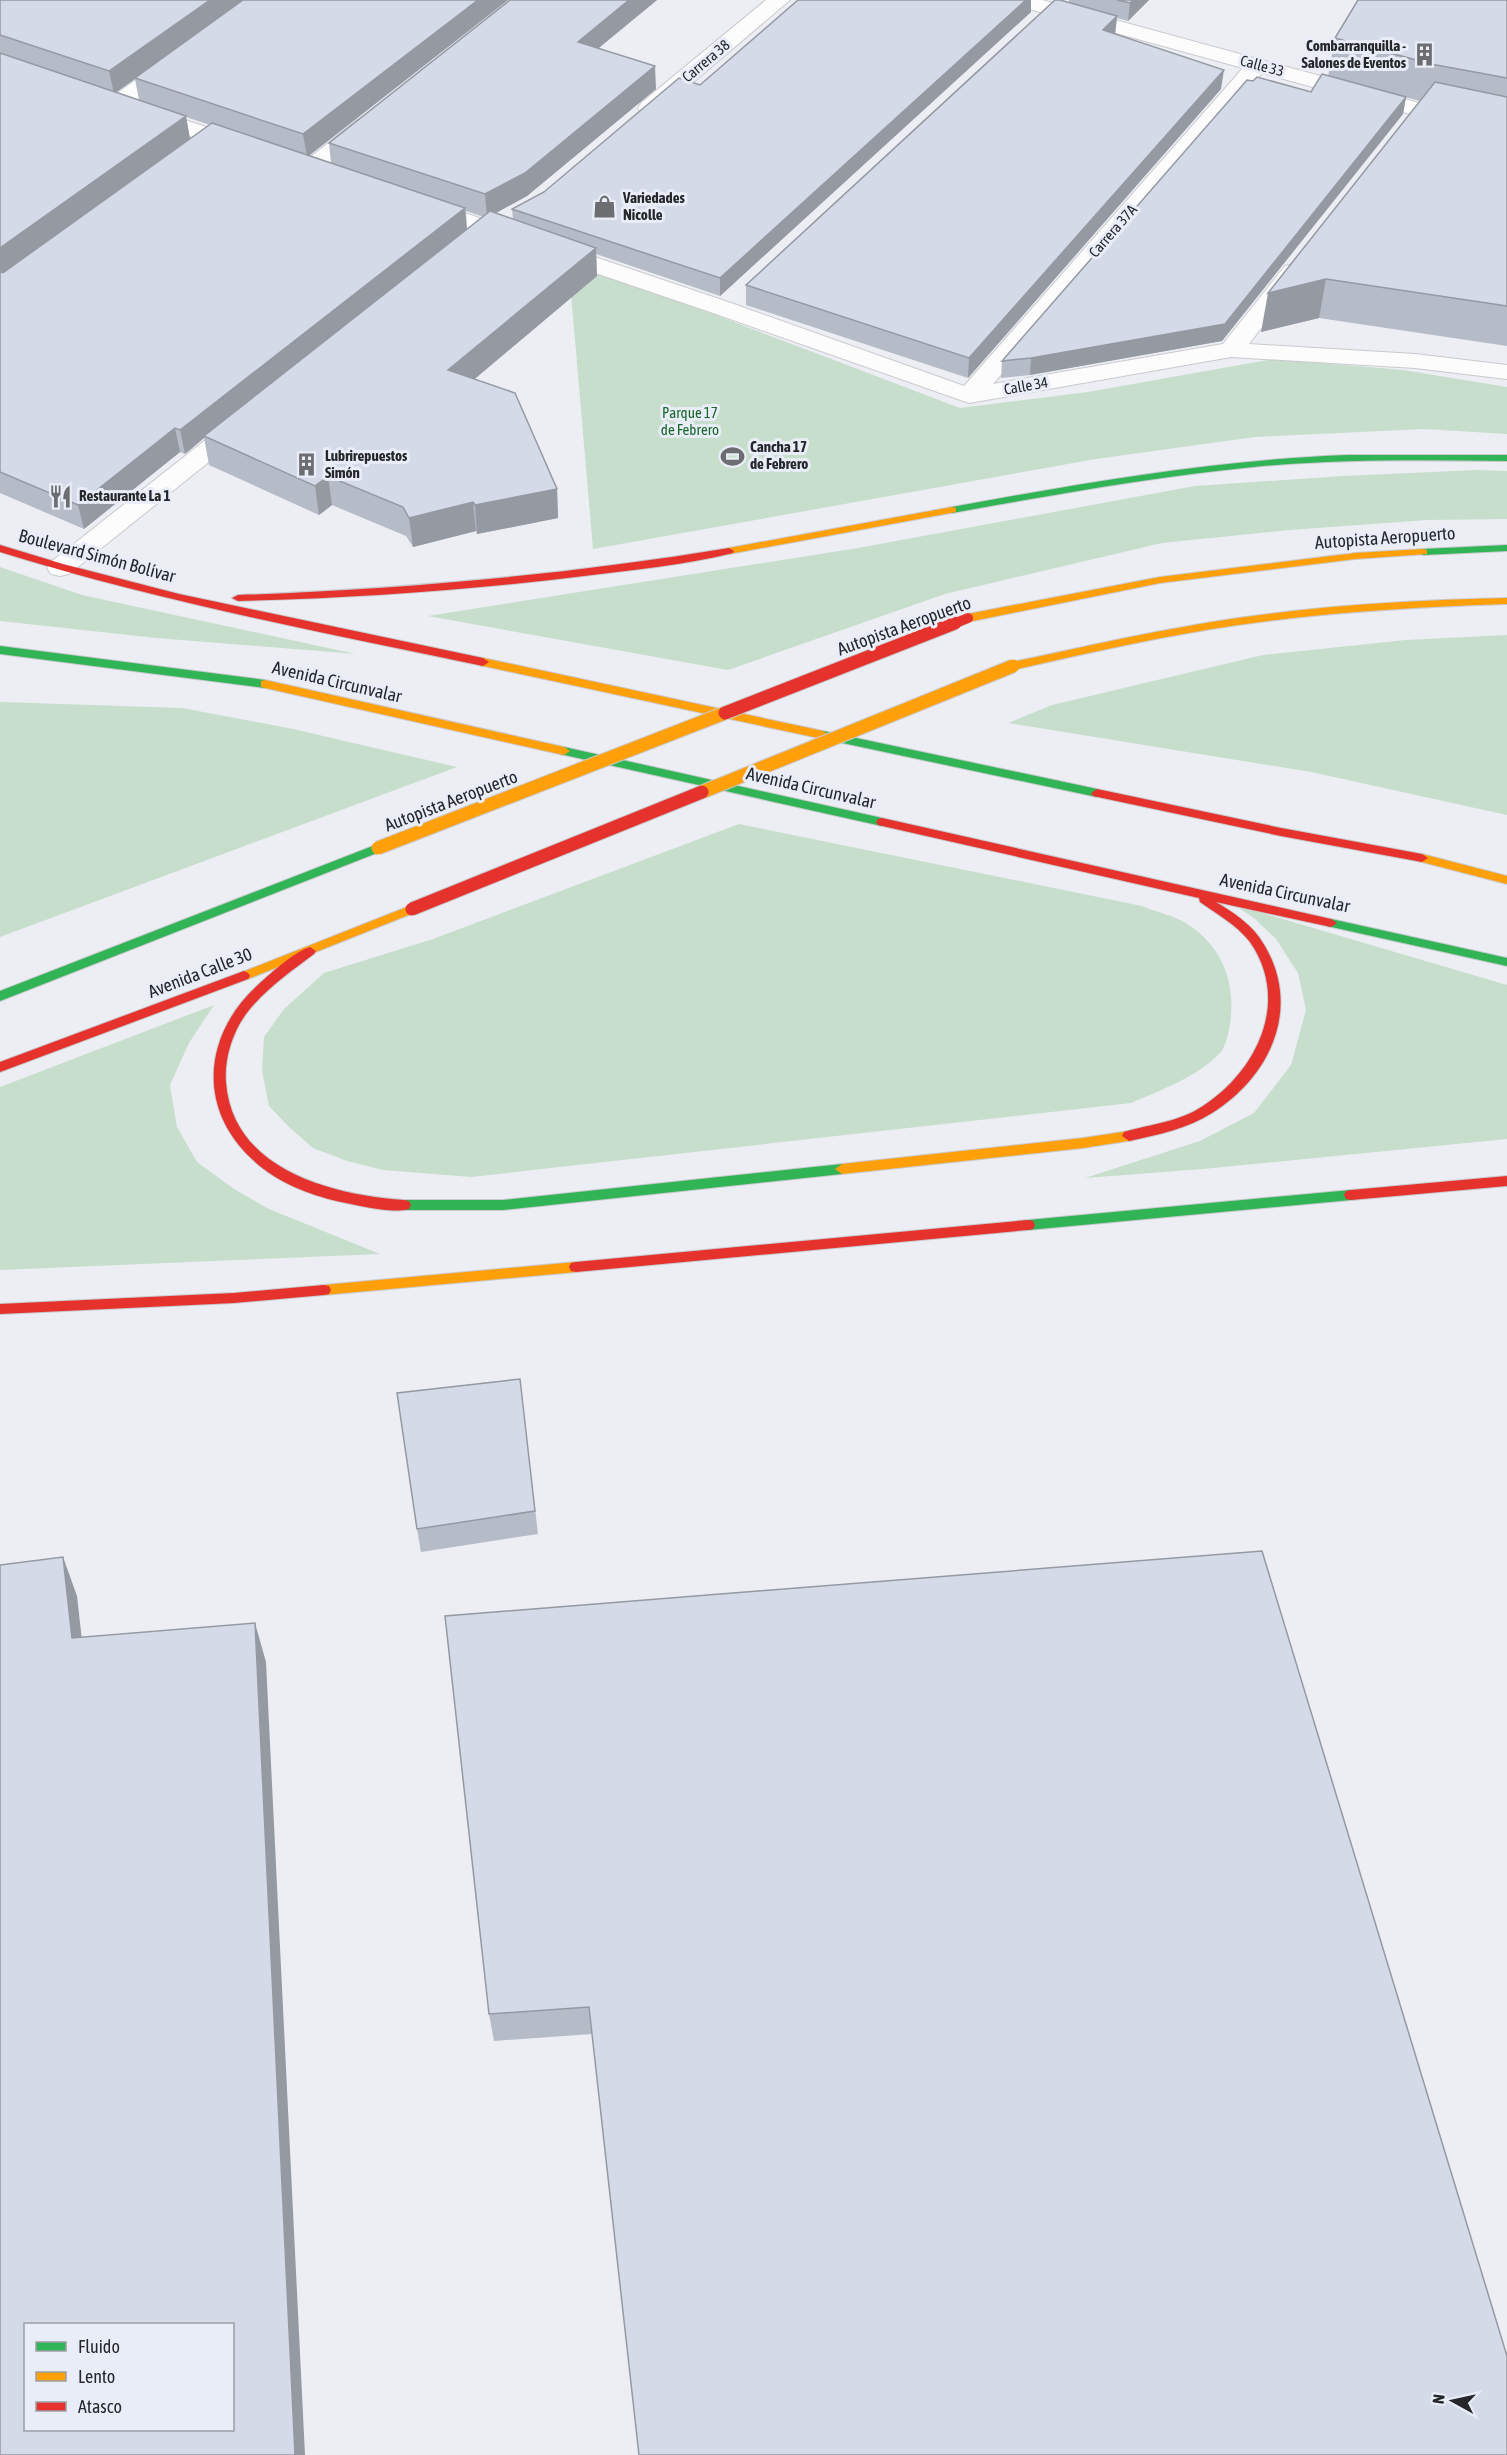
<svg xmlns="http://www.w3.org/2000/svg" width="1507" height="2455" font-family="'Asap Condensed',sans-serif">
	<style>
		.green { fill: #c7decc }
		.lines { fill: none; stroke-linecap: round; stroke-linejoin: round }
		.street-casing { stroke: #c9cace; stroke-width: 2 }
		.fast-casing { stroke: #c9cace; stroke-width: 2 }
		.slow-casing { stroke: #c9cace; stroke-width: 2 }
		.jam-casing { stroke: #c9cace; stroke-width: 2 }
		.street { fill: #fcfcfd; fill-rule: evenodd }
		.fast { fill: #30b455; fill-rule: evenodd }
		.slow { fill: #ff9f0a; fill-rule: evenodd }
		.jam { fill: #e5322d; fill-rule: evenodd }
		.slow-bridge-casing { stroke: #c9cace; stroke-width: 15; stroke-linecap: butt }
		.jam-bridge-far1-casing { stroke: #c9cace; stroke-width: 11; stroke-linecap: butt }
		.jam-bridge-casing { stroke: #c9cace; stroke-width: 15; stroke-linecap: butt }
		.slow-bridge { stroke: #ff9f0a; stroke-width: 13 }
		.jam-bridge-far1 { stroke: #e5322d; stroke-width: 10 }
		.jam-bridge { stroke: #e5322d; stroke-width: 13 }
		.wall { fill: #b6bbc8; fill-rule: evenodd }
		.shaded-wall { fill: #9499a2 }
		.building { fill: #d4dae8; stroke: #9499a2; stroke-width: 1.5; fill-rule: evenodd }
		.labels { text-anchor: middle; stroke-width: 6; stroke-linejoin: round; paint-order: stroke }
		.far-poi-label { font-size: 15px; font-weight: bold; fill: #25272b; stroke: #e9edf7; text-anchor: start }
		.far-street-label { font-size: 15px; fill: #25272b; stroke: #e9edf7 }
		.far-park-label { font-size: 15px; fill: #19672a; stroke: #e9edf7 }
		.street-label { font-size: 18px; fill: #25272b; stroke: #e9edf7 }
	</style>
	<rect width="100%" height="100%" fill="#eceef4"/>
	<path class="green" d="M568 259 960 408 1088 392 1274 359 1403 370 1507 387V434L1424 429 1255 437 1096 459 593 549Z
		M1477 470 1507 471V519L1427 520 1290 530 1162 543 945 594 728 670 428 616 858 548 1195 486 1343 476Z
		M0 567 82 595 356 654 156 638 0 621Z
		M1507 635V815L1311 772 1008 723 1052 705 1263 655 1406 640Z
		M0 702 182 708 293 729 457 767 0 937Z
		M739 824 1142 906C1156 912 1176 916 1189 925 1220 946 1234 978 1231 1015 1230 1026 1227 1047 1219 1054 1195 1078 1161 1090 1131 1103L471 1177 383 1170 347 1161 313 1148 289 1127 269 1106 262 1071 264 1037 284 1009 324 973 433 939Z
		M1235 905 1507 985V1139L1203 1169 1085 1178 1200 1141 1254 1113 1291 1065 1306 1010 1298 973 1276 939 1255 919Z
		M214 1005 189 1043 170 1085 177 1127 197 1162 234 1189 269 1209 380 1254 0 1270V1087Z"/>
	<g class="lines">
		<defs>
			<path id="street" d="M766 0H790L657 113 649 115 641 113 638 108 641 103Z
				M1007 0H1042L1423 104 1507 120V134L1421 117 1262 73 993 384 1223 344 1285 266 1293 264 1301 266 1305 271 1249 344 1415 354 1507 365V379L1415 368 1231 357 969 403 716 314 416 212 412 207 416 202 424 200 432 202 734 304 964 386 1243 68 1011 4Z
				M173 57 181 59 184 64 181 69 125 109 117 111 109 109 106 104 109 99 165 59Z
				M145 107 249 141 252 146 249 151 241 153 137 119 134 114 137 109Z
				M365 118 373 120 376 125 373 130 318 174 310 176 302 174 299 169 302 164 357 120Z
				M241 416 250 419 254 424 250 429 69 574 60 576 51 574 47 568 51 562 232 419Z"/>
			<path id="fast" d="M1348 455H1507V461C1422 460 1337 459 1253 467 1152 477 1052 495 952 513L947 510 952 507C1083 483 1214 460 1348 455Z
				M1507 545V551L1423 555 1418 552 1423 549Z
				M0 646 265 680 271 684 265 688 0 654Z
				M823 731 1097 789 1103 793 1097 797 819 738 817 735Z
				M564 747 882 818 888 822 882 826 560 754 558 751Z
				M378 844 382 845 384 848 382 851 0 1001V991Z
				M1331 919 1507 958V966L1327 926 1325 923Z
				M842 1164 849 1169 842 1174 503 1210H404L399 1209 397 1205 399 1201 404 1200H503Z
				M1351 1190 1356 1191 1358 1195 1356 1199 1351 1200 1028 1230 1023 1229 1021 1225 1023 1221 1028 1220Z"/>
			<path id="slow" d="M952 507 956 508V512L729 554 724 551 729 548Z
				M1423 549 1427 550V554L1355 559 1160 583 968 622 962 618 968 614 1160 577 1355 553Z
				M1507 598V604C1417 607 1327 612 1238 625 1162 636 1088 653 1013 670L1007 666 1013 662C1088 646 1162 629 1238 618 1327 605 1417 600 1507 598Z
				M483 658 823 731 829 735 823 739 479 665V659Z
				M265 680 564 747 570 751 564 755 261 687V681Z
				M1422 854 1507 876V884L1418 861 1416 858Z
				M412 905 416 906 418 909 416 912 248 979H240L238 976 240 973Z
				M1129 1131 1136 1136 1134 1140 1083 1148 842 1174 835 1169 842 1164 1083 1138Z
				M576 1262 581 1263 583 1267 581 1271 576 1272 324 1295 319 1294 317 1290 319 1286 324 1285Z"/>
			<path id="jam" d="M0 545 63 564 179 594 483 658 489 662 483 666C321 632 158 601 0 552Z
				M729 548 734 551 733 553C685 565 633 570 584 576 469 590 354 598 238 601L232 598 238 595C403 589 566 575 729 548Z
				M1097 789 1281 828 1422 854 1428 858 1422 862 1281 836 1093 796 1091 793Z
				M882 818 1331 919 1337 923 1331 927 1216 902C1231 911 1248 922 1259 937 1304 1001 1274 1074 1212 1113 1187 1129 1157 1135 1129 1141L1122 1136 1124 1132C1151 1124 1179 1122 1203 1106 1257 1071 1291 1001 1250 942 1237 925 1217 914 1200 902L1199 898 878 825 876 822 878 819Z
				M310 947 316 951 314 954C290 972 264 990 246 1014 232 1033 224 1060 226 1083 233 1170 332 1195 404 1200L409 1201 411 1205 409 1209C393 1214 362 1206 346 1203 312 1196 277 1183 252 1159 196 1107 204 1033 259 984 271 973 295 951 310 947Z
				M244 971 248 973 250 976 248 979 0 1072V1062Z
				M1507 1176V1186L1351 1200 1346 1199 1344 1195 1346 1191 1351 1190Z
				M1028 1220 1033 1221 1035 1225 1033 1229 1028 1230 576 1272 571 1271 569 1267 571 1263 576 1262Z
				M324 1285 329 1286 331 1290 329 1294 324 1295 234 1303 0 1314V1304L234 1293Z"/>
		</defs>
		<use href="#street" class="street-casing"/>
		<use href="#fast" class="fast-casing"/>
		<use href="#slow" class="slow-casing"/>
		<use href="#jam" class="jam-casing"/>
		<use href="#street" class="street"/>
		<use href="#fast" class="fast"/>
		<use href="#slow" class="slow"/>
		<use href="#jam" class="jam"/>
		<defs>
			<path id="slow-bridge" d="M702 792 1013 666
				M378 848 725 713"/>
			<path id="jam-bridge-far1" d="M951 625 968 618"/>
			<path id="jam-bridge" d="M725 713 955 623
				M412 909 702 792"/>
		</defs>
		<use href="#slow-bridge" class="slow-bridge-casing"/>
		<use href="#jam-bridge-far1" class="jam-bridge-far1-casing"/>
		<use href="#jam-bridge" class="jam-bridge-casing"/>
		<use href="#slow-bridge" class="slow-bridge"/>
		<use href="#jam-bridge-far1" class="jam-bridge-far1"/>
		<use href="#jam-bridge" class="jam-bridge"/>
	</g>
	<path class="wall" d="M0 0H508L309 156 331 163 329 143 510 0H657L599 48 656 89 527 196 495 213 513 219 512 209 544 192 700 85 1031 12 720 296 596 254 597 276 474 379 557 489 558 518 477 534 476 531 413 547 406 536 332 505 319 515 209 465 204 438 185 454 180 452 84 529 0 493ZM135 79 139 100 116 92ZM186 117 210 125 190 139ZM466 211 484 217 467 229Z
		M1069 0H1149L1128 21 1117 18 1115 34 1221 89 968 378 746 305V285L1069 3Z
		M1507 0V346L1319 318 1261 332 1420 101 1328 76 1335 38Z
		M1253 81 1311 92 1406 97 1403 114 1222 341 1030 375 1001 378 1002 361Z
		M520 1379 538 1534 421 1552 417 1529Z
		M445 1616 1507 2356 592 2034 494 2041 489 2014Z"/>
	<path class="shaded-wall" d="M210 0H245L114 94 109 71Z
		M478 0H508L307 157 303 134Z
		M629 0H657L579 64 578 42Z
		M1026 0H1031V12L720 296V278Z
		M1133 0H1149L1128 21 1130 3Z
		M1117 16 1115 35 1103 30Z
		M655 66 656 89 527 196 487 218 485 194Z
		M1224 70 1221 89 968 378 969 358Z
		M1406 97 1403 114 1222 341 1030 375 1031 358Z
		M186 116 190 139 0 275V248Z
		M465 208 467 231 204 436V438L185 454 180 430Z
		M596 248 597 276 451 399 448 370Z
		M1326 279 1319 318 1261 332 1268 293Z
		M175 428 180 452 84 529 78 505Z
		M328 476 332 505 319 515 315 486Z
		M557 489 558 518 477 534 475 505Z
		M473 502 476 531 413 547 409 518Z
		M63 1557 77 1596 86 1676 72 1638Z
		M255 1623 266 1662 305 2455H295Z"/>
	<path class="building" d="M0 0H210L109 71 0 35Z
		M243 0H478L303 134 135 78Z
		M510 0H629L578 42 655 66 525 173 485 194 329 143Z
		M798 0H1026L720 278 512 209 544 192 679 78 700 85Z
		M1055 0H1060L1117 16 1103 30 1224 70 969 358 746 285Z
		M1117 0H1133L1130 3Z
		M1358 0H1507V78L1431 64 1335 38Z
		M0 53 186 116 0 248Z
		M1322 74 1406 97 1225 324 1031 358 1002 361 1247 80 1253 81 1257 77 1311 92Z
		M1435 82 1507 97V306L1326 279 1268 293Z
		M212 123 465 208 180 430 175 428 78 505 0 472V273L4 272Z
		M490 211 596 248 448 370 515 393 557 489 475 505 473 502 409 518 403 507 328 476 315 486 204 436Z
		M520 1379 535 1511 417 1529 397 1393Z
		M1262 1551 1507 2356V2455H639L589 2007 489 2014 445 1616Z
		M63 1557 72 1638 255 1623 295 2455H0V1565ZM26 2325H232V2430H26Z"/>
	<defs>
		<symbol id="building-bare" viewBox="-9 -9 18 18"><path d="M-4-6H4V6H1V3H-1V6H-4ZM-2.5-4.3h1.7v1.8h-1.7ZM.8-4.3h1.7v1.8H.8ZM-2.5-1h1.7V.8h-1.7ZM.8-1h1.7V.8H.8Z" fill="#6b6d71" stroke="#e9edf7" stroke-width="2.5" paint-order="stroke"/></symbol>
		<symbol id="shop-bare" viewBox="-9 -9 18 18"><path d="M-5-2.5h2.3a2.7 3.5 0 0 1 5.4 0H5L5.5 6h-11ZM-1.5-2.5h3a1.5 2.3 0 0 0-3 0Z" fill="#6b6d71" stroke="#e9edf7" stroke-width="2.5" paint-order="stroke"/></symbol>
		<symbol id="stadium-bare" viewBox="-9 -9 18 18"><path d="M0-5a6.5 5 0 1 0 0 10a6.5 5 0 1 0 0-10ZM-3.5-1.8h7v3.6h-7Z" fill="#6b6d71" stroke="#e9edf7" stroke-width="2.5" paint-order="stroke"/></symbol>
		<symbol id="restaurant-bare" viewBox="-9 -9 18 18"><path d="M-5-6h1v4h1v-4h1v4h1v-4h1v5L-1.5 .5V6h-2V.5L-5-1ZM5-6V6H3V1.5H1.5Q1.5-4 5-6Z" fill="#6b6d71" stroke="#e9edf7" stroke-width="2.5" paint-order="stroke"/></symbol>
	</defs>
	<g fill-rule="evenodd">
		<use href="#building-bare" x="1408" y="38" width="33" height="33"/>
		<use href="#shop-bare" x="588" y="190" width="33" height="33"/>
		<use href="#stadium-bare" x="716" y="440" width="33" height="33"/>
		<use href="#building-bare" x="290" y="448" width="33" height="33"/>
		<use href="#restaurant-bare" x="44" y="480" width="33" height="33"/>
	</g>
	<g class="labels">
		<g class="far-poi-label">
			<text x="1406" y="51" text-anchor="end">Combarranquilla -<tspan x="1406" dy="17">Salones de Eventos</tspan></text>
			<text x="623" y="203">Variedades<tspan x="623" dy="17">Nicolle</tspan></text>
			<text x="750" y="452">Cancha 17<tspan x="750" dy="17">de Febrero</tspan></text>
			<text x="325" y="461">Lubrirepuestos<tspan x="325" dy="17">Simón</tspan></text>
			<text x="79" y="501">Restaurante La 1</text>
		</g>
		<g class="far-street-label">
			<text transform="translate(706 61) rotate(-40)" y="5">Carrera 38</text>
			<text transform="translate(1262 66) rotate(15)" y="5">Calle 33</text>
			<text transform="translate(1113 231) rotate(-49)" y="5">Carrera 37A</text>
			<text transform="translate(1026 386) rotate(-10)" y="5">Calle 34</text>
		</g>
		<g class="far-park-label">
			<text x="690" y="418">Parque 17<tspan x="690" dy="17">de Febrero</tspan></text>
		</g>
		<g class="street-label">
			<text transform="translate(1385 538) rotate(-4)" y="6">Autopista Aeropuerto</text>
			<text transform="translate(97 556) rotate(15)" y="6">Boulevard Simón Bolívar</text>
			<text transform="translate(904 626) rotate(-20)" y="6">Autopista Aeropuerto</text>
			<text transform="translate(337 682) rotate(13)" y="6">Avenida Circunvalar</text>
			<text transform="translate(811 788) rotate(13)" y="6">Avenida Circunvalar</text>
			<text transform="translate(451 801) rotate(-21)" y="6">Autopista Aeropuerto</text>
			<text transform="translate(1285 893) rotate(12)" y="6">Avenida Circunvalar</text>
			<text transform="translate(200 973) rotate(-21)" y="6">Avenida Calle 30</text>
		</g>
	</g>
	<rect x="24" y="2323" width="210" height="108" fill="#e9edf7" stroke="#9b9ea5" stroke-width="1.5"/>
	<rect x="36" y="2342" width="30" height="9" fill="#30b455" stroke="#9b9ea5" stroke-width="1.5"/>
	<text x="78" y="2353" font-size="18" fill="#25272b">Fluido</text>
	<rect x="36" y="2372" width="30" height="9" fill="#ff9f0a" stroke="#9b9ea5" stroke-width="1.5"/>
	<text x="78" y="2383" font-size="18" fill="#25272b">Lento</text>
	<rect x="36" y="2402" width="30" height="9" fill="#e5322d" stroke="#9b9ea5" stroke-width="1.5"/>
	<text x="78" y="2413" font-size="18" fill="#25272b">Atasco</text>
	<g transform="translate(1453 2401) rotate(278)" stroke="#e9edf7" stroke-width="4.5" paint-order="stroke">
	<path d="M0-4.5L10 22L0 15L-10 22Z" fill="#25272b"/>
	<text y="-9" font-size="16" font-weight="bold" text-anchor="middle" fill="#25272b">N</text>
	</g>
</svg>
